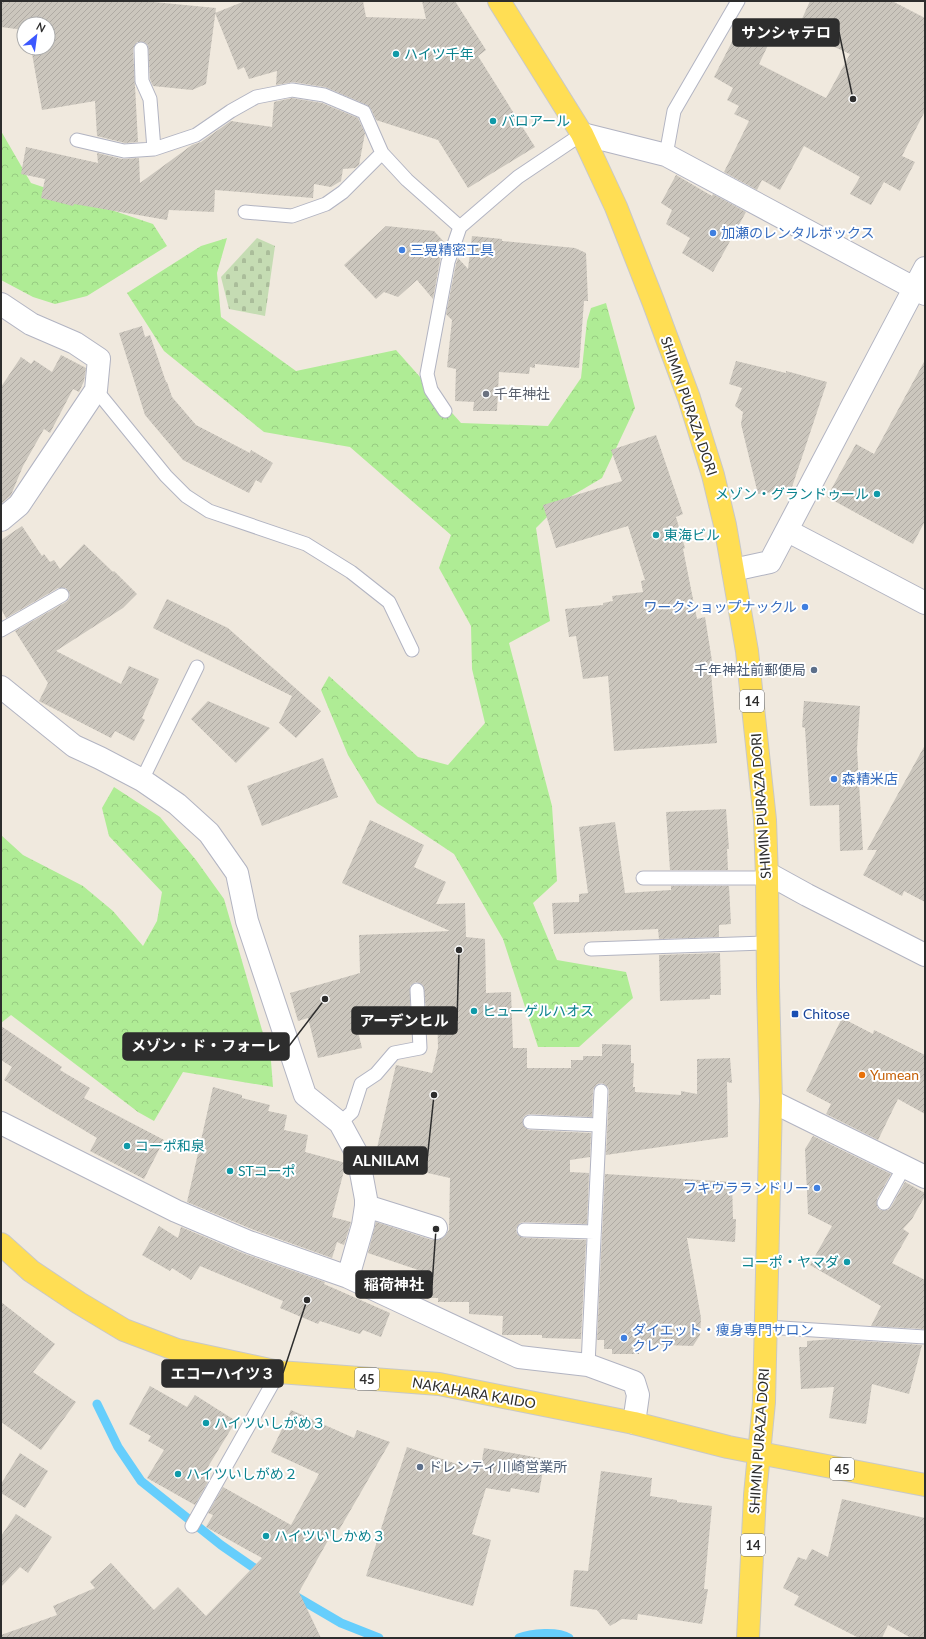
<svg xmlns="http://www.w3.org/2000/svg" width="926" height="1639" font-family="Lato,'Noto Sans JP',sans-serif">
	<style>
		.forest { fill: url(#forest-crowns) }
		.cemetery { fill: url(#cemetery-stones) }
		.lines { fill: none; stroke-linecap: round; stroke-linejoin: round }
		.stream { stroke: #66cefc; stroke-width: 9 }
		.building { fill: url(#building-hatch) }
		.lane-casing { stroke: #b2b4c2; stroke-width: 15 }
		.street-casing { stroke: #b2b4c2; stroke-width: 24 }
		.primary-casing { stroke: #c8c8c8; stroke-width: 24 }
		.lane { stroke: #fff; stroke-width: 13 }
		.street { stroke: #fff; stroke-width: 22 }
		.primary { stroke: #ffde54; stroke-width: 22 }
		.culture-dot { fill: #0f9aa8; stroke: #fff; stroke-width: 1.5 }
		.shop-dot { fill: #3f7fe0; stroke: #fff; stroke-width: 1.5 }
		.worship-dot { fill: #6b7280; stroke: #fff; stroke-width: 1.5 }
		.service-dot { fill: #5c6f8a; stroke: #fff; stroke-width: 1.5 }
		.transit-dot { fill: #1a4fb4; stroke: #fff; stroke-width: 1.5 }
		.food-dot { fill: #e8710a; stroke: #fff; stroke-width: 1.5 }
		.labels { text-anchor: middle; stroke-width: 4; stroke-linejoin: round; paint-order: stroke }
		.shield { fill: #fff; stroke: #6c6c6c; stroke-width: 1 }
		.shield-label { font-size: 13px; font-weight: bold; fill: #2d2d2d }
		.culture-label { font-size: 14px; fill: #0d838f; stroke: #fff; text-anchor: start }
		.shop-label { font-size: 14px; fill: #366cbe; stroke: #fff; text-anchor: start }
		.worship-label { font-size: 14px; fill: #5b616d; stroke: #fff; text-anchor: start }
		.street-label { font-size: 14px; fill: #2d2d2d; stroke: #fff }
		.service-label { font-size: 14px; fill: #4e5e75; stroke: #fff; text-anchor: end }
		.transit-label { font-size: 14px; fill: #164399; stroke: #fff; text-anchor: start }
		.food-label { font-size: 14px; fill: #c56008; stroke: #fff; text-anchor: start }
		.leader { fill: none; stroke: #2d2d2d; stroke-width: 1.5 }
		.callout-dot { fill: #2d2d2d; stroke: #fff; stroke-width: 1.5 }
		.callout { fill: #2d2d2d; stroke: #2d2d2d; stroke-width: 1.5 }
		.callout-label { font-size: 15px; text-anchor: middle; font-weight: bold; fill: #fff }
	</style>
	<defs>
		<pattern id="forest-crowns" width="20" height="18" patternUnits="userSpaceOnUse"><rect width="20" height="18" fill="#afec95"/><path d="M2 6a3 3 0 1 1 6 0M12 15a3 3 0 1 1 6 0" fill="none" stroke="#97cb81"/></pattern>
		<pattern id="cemetery-stones" width="16" height="16" patternUnits="userSpaceOnUse"><rect width="16" height="16" fill="#c5dcb3"/><path d="M2 7V4a2 2 0 0 1 4 0v3zM10 15v-3a2 2 0 0 1 4 0v3z" fill="#aabd9a"/></pattern>
		<pattern id="building-hatch" width="6" height="6" patternUnits="userSpaceOnUse"><rect width="6" height="6" fill="#cbc6bd"/><path d="M-1 1l2-2M0 6l6-6M5 7l2-2" fill="none" stroke="#afaaa3"/></pattern>
	</defs>
	<rect width="100%" height="100%" fill="#f0e9de"/>
	<path class="forest" d="M1 131 31 183 153 224 167 246 87 296 55 304 33 297 1 280Z
		M227 238 217 273 221 317 296 371 396 350 461 423 548 426 581 378 587 321 591 308 606 303 635 408 602 478 563 501 536 528 550 621 509 643 552 806 557 881 533 903 557 960 626 972 633 998 579 1047H538L503 939 454 854 377 803 348 755 321 690 329 676 418 757 448 765 485 723 472 669 471 626 439 568 451 535 350 447 264 432 164 351 127 293 201 246Z
		M114 787 160 817 196 860 224 899 271 1061 273 1087 183 1072 154 1121 138 1112 11 1015 1 1023V835L23 855 83 886 113 911 143 946 157 921 162 892 109 836 102 808Z"/>
	<path class="cemetery" d="M257 238 275 246 265 316 229 309 221 277Z"/>
	<g class="lines">
		<path class="stream" d="M97 1404 118 1447 141 1481 221 1545 263 1574
			M295 1596 341 1623 379 1638
			M519 1638C531 1633 558 1631 569 1638"/>
	</g>
	<path class="building" d="M1 1H143L216 8 206 84 192 90 153 86 150 79 148 45 144 42H137L133 49 138 142 125 143 97 136 95 101 42 110 31 48H48V24H24V30L1 27Z
		M245 1H363L366 17 426 19 422 1H455L486 50 478 56 535 147 468 188 438 140 376 120 371 109 367 105 325 87 293 82 276 85 277 71 249 79 244 67 238 70 215 13Z
		M810 1H892L925 18V111L902 156 915 162 900 191 884 182 871 205 850 194 860 177 804 146 780 190 762 180 757 190 724 172 749 121 734 114 739 106 727 100 733 88 714 77 740 26 770 41 759 64 826 98 850 54 797 30Z
		M292 98 322 103 358 118 365 133 359 165 355 168 343 169 341 181 331 187 314 184 313 198 215 190 214 212 169 210 167 220 74 204 73 206 41 198 45 179 21 174 26 147 98 163 97 153 122 159 139 158 140 183 192 145 201 142 231 121 272 127 274 102Z
		M676 175 712 196 713 194 746 212 713 272 682 253 690 238 666 224 672 210 661 203Z
		M386 226 434 231 446 244 440 260 433 299 417 280 398 297 384 292 376 299 344 265Z
		M472 236 502 239V241L575 248 586 253 588 301H584L579 368 535 364V368L530 367 529 374 499 372 497 411H473L474 402 455 401 456 369 447 367 452 320 446 314 456 264 458 258 468 269Z
		M142 326 145 337 150 335 166 382H167L172 397 196 425 250 453 251 450 273 463 261 483 256 480 249 493 183 460 145 415 119 333Z
		M61 355 86 368 84 381 79 392 73 389 50 433 44 429 23 466 11 495 1 504V387L21 357 31 364 34 360 52 372Z
		M925 360V521L913 544 827 497 856 444 874 454Z
		M736 361 786 373V371L827 382 791 490 758 494 741 424 743 412 735 406 742 388 729 384Z
		M656 435 683 514 676 517 685 548 683 549 697 619 705 617 712 661H710L717 743 614 751 608 676 583 679 576 636 569 637 565 609 603 605V603L613 601 612 596 643 592 641 581 645 580 628 526 556 548 543 505 622 481 611 450Z
		M22 526 42 556 44 554 50 562 54 560 60 569 84 544 113 572 114 571 137 594 123 608 56 651 121 684 129 666 159 679 142 718 145 720 134 741 115 731 111 738 39 701 48 683 15 631 66 602 69 599 70 595 66 588H58L6 618 1 609V540Z
		M167 599 228 628 321 711 296 738 279 723 292 696 153 628Z
		M208 701 270 728 236 763 191 719Z
		M804 701 860 706 857 749 863 850 840 851 839 805 810 806 805 728 802 727Z
		M925 745V902L904 891 902 896 863 875 877 850H867Z
		M323 758 338 797 262 826 247 786Z
		M726 809 729 849H727L728 870H670L666 812Z
		M370 820 424 845 414 867 446 882 436 904 465 903 466 937 485 939 486 993 511 992 513 1048H527V1068H571V1060H583V1056H602V1044L631 1045V1063H634L633 1087H635V1092L681 1095V1091L697 1094V1059L730 1058 732 1083 727 1082 728 1137 606 1155 609 1091 608 1087 602 1083 597 1084 593 1090 592 1117 530 1114 526 1115 523 1118V1125L529 1130 591 1133 590 1157 570 1160V1172L589 1173 587 1224 524 1222 520 1223 516 1229 517 1234 524 1238 586 1240 581 1339 542 1338V1335H502L503 1316 469 1314V1302H438V1298H430V1274L368 1253 376 1222 432 1240H438L444 1237 449 1230 450 1178 374 1161 396 1065 432 1073 438 1048 437 1008H426L423 985 416 982 410 986V1009L353 1012 362 1048 318 1058 308 1018 298 1021 290 993 360 973 359 935 450 931 342 883Z
		M615 822 625 893 671 890V886H729L731 924 719 925V937L659 939 658 929 554 934 552 903 579 902V894L588 893 579 827Z
		M720 953 721 995H710V999L660 1001 659 955Z
		M842 1018 873 1034 874 1030 925 1055V1114L898 1099 878 1140 826 1114 831 1104 806 1091Z
		M1 1026 62 1067 60 1070 90 1088 84 1098 164 1140 144 1179 90 1151 97 1138 47 1108 4 1080 12 1067 1 1060Z
		M213 1087 242 1095V1098L270 1105 268 1111 287 1115 284 1130 308 1135 305 1152 346 1163 332 1217 351 1222 344 1245 337 1242 332 1258 254 1230 187 1202Z
		M813 1136 891 1174 877 1199V1207L880 1210H888L891 1207 905 1182 925 1193V1196L912 1219 903 1229 909 1233 892 1263 925 1280V1329L871 1326 881 1306 810 1265 832 1226 808 1214 805 1149Z
		M605 1174 732 1182 733 1219H736L735 1242 687 1238 701 1318 700 1335 693 1346 639 1344V1354H612V1349H604V1340H597Z
		M159 1226 178 1238 181 1227 245 1254 325 1282 324 1284 390 1313 381 1337 363 1330 360 1334 320 1321 318 1324 280 1308 283 1301 200 1266 191 1280 172 1268 170 1271 142 1255Z
		M1 1302 55 1344 33 1372 76 1402 41 1450 1 1422Z
		M833 1339 922 1345 909 1394 872 1384 866 1424 829 1418 834 1387 801 1389 799 1347H807V1341Z
		M150 1386 187 1407 195 1395 236 1421 206 1470 208 1471 204 1477 209 1480 195 1505 147 1478 164 1450 148 1441 151 1436 129 1424Z
		M291 1410 354 1438 357 1430 390 1442 339 1530 335 1528 299 1592 321 1638H1V1635L57 1615 53 1606 95 1588 90 1582 111 1563 154 1610 178 1587 206 1616 262 1558 206 1527 213 1515 208 1513 223 1487 291 1525 319 1474 271 1452Z
		M407 1447 480 1472 484 1448 545 1459 539 1493 511 1488 510 1492 486 1488 472 1534 491 1540 473 1606 366 1576Z
		M20 1453 48 1471 25 1508 1 1493V1484Z
		M601 1471 652 1478 650 1496 677 1500V1502L712 1506 704 1589H708L702 1624 638 1614 637 1620 622 1619 610 1626 597 1610 570 1606 574 1570 588 1571Z
		M842 1499 925 1518V1638H911L888 1625 882 1638H859L794 1605 799 1596 783 1588 798 1557 806 1560 812 1549 828 1557Z
		M16 1514 52 1537 28 1573 20 1567 1 1587V1536Z"/>
	<g class="lines">
		<defs>
			<path id="lane" d="M141 49 142 81 150 99 154 149
				M77 140 124 151 154 149 196 135 231 111 256 97 292 90 324 95 364 112 382 153 407 180 460 227
				M666 155 674 111 738 1
				M245 212 292 216 326 204 343 192 382 153
				M96 390 166 476 186 496 209 511 306 544 351 572 389 602 412 650
				M445 411 431 390 427 374 448 262 460 227 518 177 582 134
				M1 630 62 595
				M142 780 197 667
				M643 878H767
				M591 949 767 943
				M530 1122 599 1125
				M340 1123 352 1112 361 1084 376 1074 394 1053 420 1048 417 990
				M884 1203 904 1167
				M524 1230 594 1232
				M766 1327 925 1337
				M588 1365 601 1091
				M192 1526 279 1372"/>
			<path id="street" d="M582 134 666 155 925 294
				M1 304 31 324 75 343 99 359 96 390 19 505 1 520
				M788 531 925 603
				M733 570 770 562 925 268
				M1 687 74 746 100 758 142 780 177 804 209 833 237 873 247 921 305 1095 340 1123 358 1156 366 1199V1206L363 1225 348 1277
				M767 873 807 895 925 955
				M771 1101 925 1177
				M1 1123 176 1211 249 1242 348 1277 519 1357 588 1365 634 1382 638 1395 634 1423
				M366 1206 436 1228"/>
			<path id="primary" d="M499 1 582 134 616 207 653 301 689 398 713 475 725 525 747 651 765 820 767 878 768 986 771 1101 764 1402 755 1495 748 1638
				M1 1244 31 1271 79 1303 124 1330 177 1350 279 1372 439 1384 634 1423 728 1447 925 1485"/>
		</defs>
		<use href="#lane" class="lane-casing"/>
		<use href="#street" class="street-casing"/>
		<use href="#primary" class="primary-casing"/>
		<use href="#lane" class="lane"/>
		<use href="#street" class="street"/>
		<use href="#primary" class="primary"/>
	</g>
	<g class="culture-dot">
		<circle cx="396" cy="54" r="4"/>
		<circle cx="493" cy="121" r="4"/>
		<circle cx="877" cy="494" r="4"/>
		<circle cx="656" cy="535" r="4"/>
		<circle cx="474" cy="1011" r="4"/>
		<circle cx="127" cy="1146" r="4"/>
		<circle cx="230" cy="1171" r="4"/>
		<circle cx="847" cy="1262" r="4"/>
		<circle cx="206" cy="1423" r="4"/>
		<circle cx="178" cy="1474" r="4"/>
		<circle cx="266" cy="1536" r="4"/>
	</g>
	<g class="shop-dot">
		<circle cx="713" cy="233" r="4"/>
		<circle cx="402" cy="250" r="4"/>
		<circle cx="805" cy="607" r="4"/>
		<circle cx="834" cy="779" r="4"/>
		<circle cx="817" cy="1188" r="4"/>
		<circle cx="624" cy="1338" r="4"/>
	</g>
	<circle class="worship-dot" cx="486" cy="394" r="4"/>
	<g class="service-dot">
		<circle cx="814" cy="670" r="4"/>
		<circle cx="420" cy="1467" r="4"/>
	</g>
	<rect class="transit-dot" x="791" y="1010" width="8" height="8" rx="2"/>
	<circle class="food-dot" cx="862" cy="1075" r="4"/>
	<g class="labels">
		<g class="shield">
			<rect x="740" y="690" width="24" height="22" rx="3"/>
			<rect x="355" y="1368" width="24" height="22" rx="3"/>
			<rect x="830" y="1458" width="24" height="22" rx="3"/>
			<rect x="741" y="1534" width="24" height="22" rx="3"/>
		</g>
		<g class="shield-label">
			<text x="752" y="706">14</text>
			<text x="367" y="1384">45</text>
			<text x="842" y="1474">45</text>
			<text x="753" y="1550">14</text>
		</g>
		<g class="culture-label">
			<text x="404" y="59">ハイツ千年</text>
			<text x="501" y="126">バロアール</text>
			<text x="869" y="499" text-anchor="end">メゾン・グランドゥール</text>
			<text x="664" y="540">東海ビル</text>
			<text x="482" y="1016">ヒューゲルハオス</text>
			<text x="135" y="1151">コーポ和泉</text>
			<text x="238" y="1176">STコーポ</text>
			<text x="839" y="1267" text-anchor="end">コーポ・ヤマダ</text>
			<text x="214" y="1428">ハイツいしがめ３</text>
			<text x="186" y="1479">ハイツいしがめ２</text>
			<text x="274" y="1541">ハイツいしかめ３</text>
		</g>
		<g class="shop-label">
			<text x="721" y="238">加瀬のレンタルボックス</text>
			<text x="410" y="255">三晃精密工具</text>
			<text x="797" y="612" text-anchor="end">ワークショップナックル</text>
			<text x="842" y="784">森精米店</text>
			<text x="809" y="1193" text-anchor="end">フキウラランドリー</text>
			<text x="632" y="1335">ダイエット・痩身専門サロン<tspan x="632" dy="16">クレア</tspan></text>
		</g>
		<g class="worship-label">
			<text x="494" y="399">千年神社</text>
		</g>
		<g class="street-label">
			<text transform="translate(689 406) rotate(71)" y="5">SHIMIN PURAZA DORI</text>
			<text transform="translate(761 806) rotate(-94)" y="5">SHIMIN PURAZA DORI</text>
			<text transform="translate(474 1393) rotate(10)" y="5">NAKAHARA KAIDO</text>
			<text transform="translate(759 1441) rotate(-86)" y="5">SHIMIN PURAZA DORI</text>
		</g>
		<g class="service-label">
			<text x="806" y="675">千年神社前郵便局</text>
			<text x="428" y="1472" text-anchor="start">ドレンティ川崎営業所</text>
		</g>
		<g class="transit-label">
			<text x="803" y="1019">Chitose</text>
		</g>
		<g class="food-label">
			<text x="870" y="1080">Yumean</text>
		</g>
	</g>
	<path class="leader" d="M853 99L839 32M459 950L457 1021M325 999L289 1046M434 1095L427 1161M436 1229L432 1285M307 1300L283 1373"/>
	<g class="callout-dot">
		<circle cx="853" cy="99" r="4"/>
		<circle cx="459" cy="950" r="4"/>
		<circle cx="325" cy="999" r="4"/>
		<circle cx="434" cy="1095" r="4"/>
		<circle cx="436" cy="1229" r="4"/>
		<circle cx="307" cy="1300" r="4"/>
	</g>
	<g class="callout">
		<rect x="733" y="19" width="106" height="27" rx="4"/>
		<rect x="352" y="1007" width="105" height="27" rx="4"/>
		<rect x="123" y="1033" width="166" height="27" rx="4"/>
		<rect x="344" y="1147" width="83" height="27" rx="4"/>
		<rect x="356" y="1271" width="76" height="27" rx="4"/>
		<rect x="162" y="1360" width="121" height="27" rx="4"/>
	</g>
	<g class="callout-label">
		<text x="786" y="38">サンシャテロ</text>
		<text x="404" y="1026">アーデンヒル</text>
		<text x="206" y="1051">メゾン・ド・フォーレ</text>
		<text x="386" y="1166">ALNILAM</text>
		<text x="394" y="1290">稲荷神社</text>
		<text x="223" y="1379">エコーハイツ３</text>
	</g>
	<rect width="926" height="1639" fill="none" stroke="#2d2d2d" stroke-width="4"/>
	<g transform="translate(36 36) rotate(29)"><circle r="19" fill="#ffffff" stroke="#ababab"/>
	<path d="M0-3L7 15L0 10L-7 15Z" fill="#3c58ff"/>
	<text y="-6" font-size="11" font-weight="bold" text-anchor="middle" fill="#2d2d2d">N</text>
	</g>
</svg>
